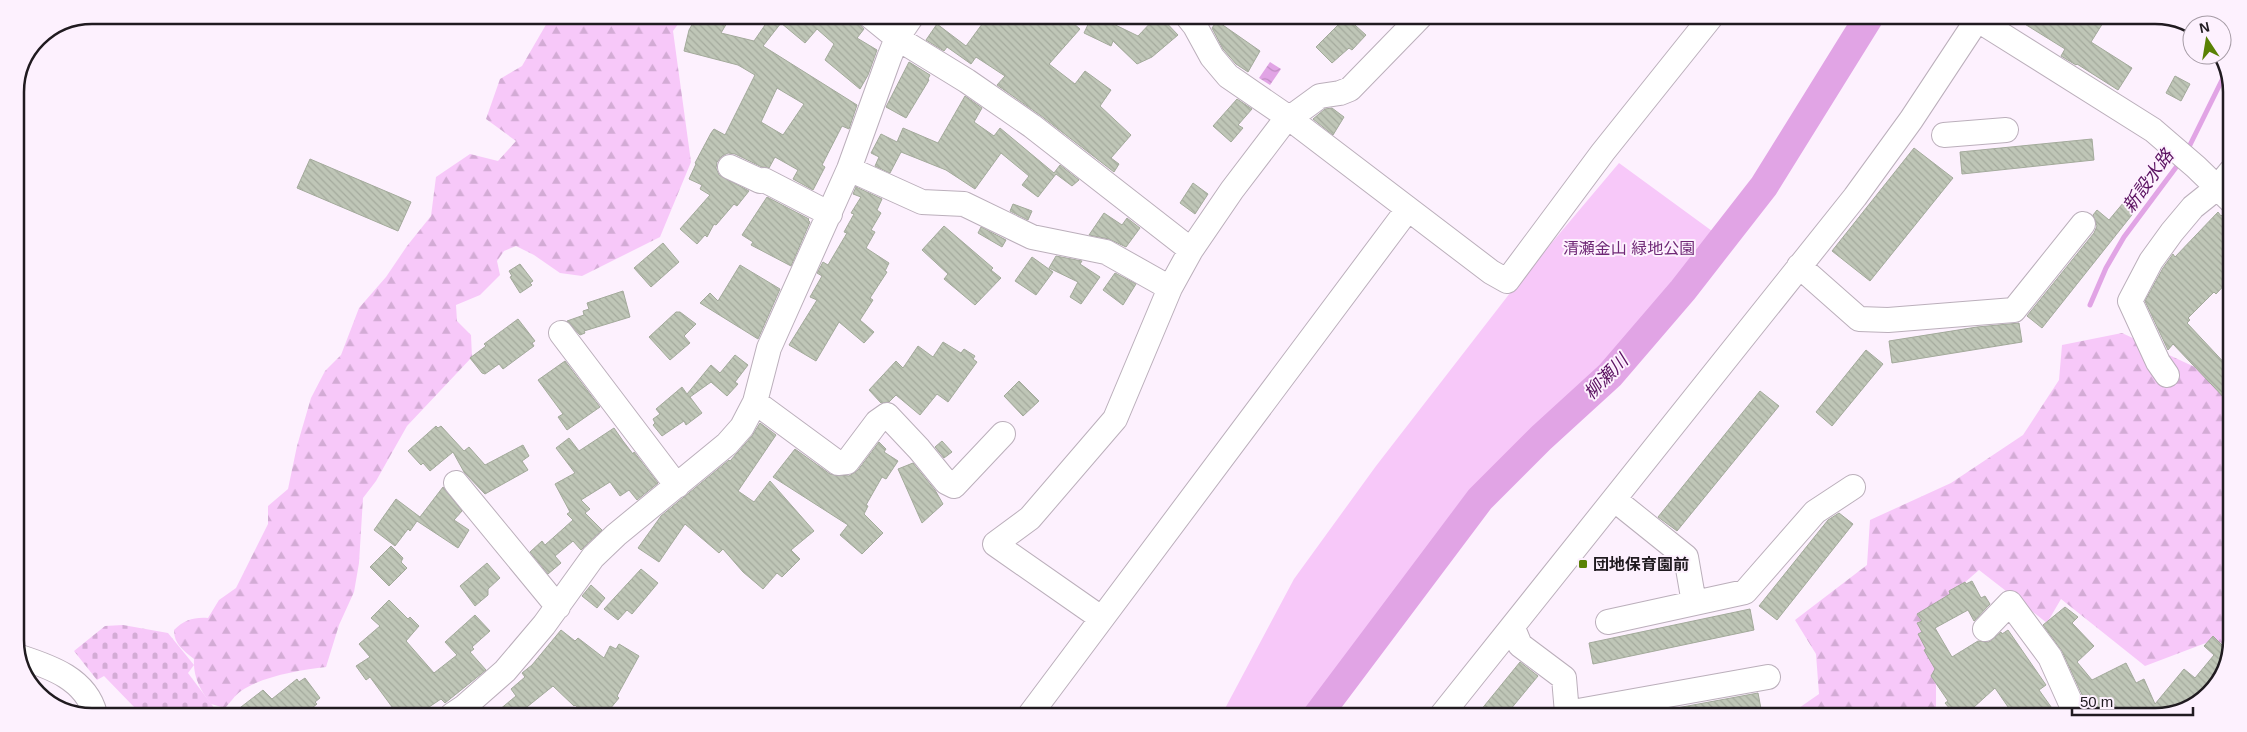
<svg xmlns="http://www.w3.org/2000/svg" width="2247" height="732" font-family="Arial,'Noto Sans JP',sans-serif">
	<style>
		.forest { fill: url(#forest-firs) }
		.cemetery { fill: url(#cemetery-stones) }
		.green { fill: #f7c8f9 }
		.water { fill: url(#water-waves) }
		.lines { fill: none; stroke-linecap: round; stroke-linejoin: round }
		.stream { stroke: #e1a4e5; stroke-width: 5 }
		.river { stroke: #e1a4e5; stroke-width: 29 }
		.building { fill: url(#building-back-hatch); stroke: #a3aa9b; fill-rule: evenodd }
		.minor-casing { stroke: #bbafbb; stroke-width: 26 }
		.minor { stroke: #fff; stroke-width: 24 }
		.poi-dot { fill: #598104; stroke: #fdf1fe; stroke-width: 2 }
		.labels { text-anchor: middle; stroke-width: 4; stroke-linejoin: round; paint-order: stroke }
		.park-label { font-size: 16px; fill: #6f2876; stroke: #fdf1fe }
		.poi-label { font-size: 16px; font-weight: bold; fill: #201b20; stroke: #fdf1fe; text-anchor: start }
		.water-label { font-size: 18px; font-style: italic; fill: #5b1161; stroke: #fdf1fe }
		.rim { fill: none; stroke: #201b20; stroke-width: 2.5 }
	</style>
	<defs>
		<pattern id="forest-firs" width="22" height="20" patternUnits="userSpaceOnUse" patternTransform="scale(1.25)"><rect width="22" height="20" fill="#f7c8f9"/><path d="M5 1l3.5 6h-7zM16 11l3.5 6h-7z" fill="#d3abd5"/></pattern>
		<pattern id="cemetery-stones" width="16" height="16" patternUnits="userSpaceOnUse" patternTransform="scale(1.25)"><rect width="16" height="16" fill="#f7c8f9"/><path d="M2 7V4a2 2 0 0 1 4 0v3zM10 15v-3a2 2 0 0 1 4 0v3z" fill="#d3abd5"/></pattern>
		<pattern id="water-waves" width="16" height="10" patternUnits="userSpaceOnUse" patternTransform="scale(1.25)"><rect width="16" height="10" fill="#e1a4e5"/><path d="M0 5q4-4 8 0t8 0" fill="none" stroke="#c18dc4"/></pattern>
		<pattern id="building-back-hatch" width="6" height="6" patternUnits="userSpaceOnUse" patternTransform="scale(1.25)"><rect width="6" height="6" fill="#bfc6b7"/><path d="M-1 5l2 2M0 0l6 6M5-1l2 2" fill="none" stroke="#a4aa9d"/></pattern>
	</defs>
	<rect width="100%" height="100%" fill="#fdf1fe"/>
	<path class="forest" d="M551 16H684L673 31 691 162 660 237 582 276 560 273 534 255 516 246 504 251 497 261 500 275 480 295 456 305 457 321 471 335 472 357 407 426 376 481 363 498 359 563 354 592 339 625 326 667C300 670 263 676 241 691 235 695 230 703 225 708L211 704C200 690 193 677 194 659 183 650 174 644 174 630 184 620 194 617 208 618L219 600 236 588 268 524V506L288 489 297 446 311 398 325 371 341 355 359 308 386 277 407 246 431 216 436 177 470 154 498 161 516 141 486 119 500 79 522 66Z
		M2122 333 2231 384 2229 644 2211 641 2145 666 2061 599 2047 623 1979 570 1930 613 1936 671V717H1786L1819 694 1816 654 1795 620 1867 565 1870 520 1951 483 2023 435 2059 380 2062 345Z"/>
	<path class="cemetery" d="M123 625 168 633 194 665 188 673 215 709 208 714H137L136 709 104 676 97 680 74 651 105 626Z"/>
	<path class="green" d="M1619 163 1723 239 1480 499 1315 716H1221L1294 579 1376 466 1517 284Z"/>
	<path class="water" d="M1270 62 1281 69 1270 85 1259 78Z"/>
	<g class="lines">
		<path class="stream" d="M2187 151 2226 72
			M2090 305 2106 268 2124 237 2180 162"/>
		<path class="river" d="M1317 716 1480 499 1541 438 1610 375 1683 290 1764 186 1869 17"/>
	</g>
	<path class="building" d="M697 16H731L721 33 754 41 765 25 754 16H857V21L864 29 857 38 877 50 868 75 860 89 825 60 834 44 817 29 805 43 781 23 763 46 857 105 849 129 842 126 822 165 825 167 813 190 793 179 798 170 775 157 769 168 762 167 735 154 728 153 722 156 717 162 716 168 719 175 749 191 737 206 734 204 716 225 714 224 707 237 705 235 697 244 680 229 710 195 700 189 702 185 689 179 696 164 695 163 711 133 714 129 725 135 755 75 738 65 684 51 689 30ZM777 88 804 104 783 135 761 122Z
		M988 16H1065L1080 29 1049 64 1075 84 1085 71 1111 90 1100 106 1131 135 1111 158 1119 164 1114 172 1040 115 997 85 1005 76 976 57 971 64 947 47 944 51 926 40 937 24 966 46Z
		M1092 16H1097L1138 36 1157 16H1160L1178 35 1152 57 1137 64 1113 41 1111 46 1084 33Z
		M1346 17 1366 35 1352 50 1349 48 1332 63 1316 47Z
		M2015 18H2106L2091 42 2132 68 2118 90 2077 64 2076 65 2061 56 2065 49Z
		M1217 21 1260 51 1248 72 1236 64 1223 49 1212 28Z
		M909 62 930 75 928 79 929 80 906 118 886 107Z
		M2175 76 2190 84 2181 101 2166 93Z
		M965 96 982 108 974 122 994 136 1000 128 1054 173 1060 165 1079 180 1072 186 1056 174 1038 197 1022 185 1029 176 1001 153 975 189 946 170 901 152 890 173 875 166 879 157 871 153 881 134 897 142 903 128 938 143Z
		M1237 99 1252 109 1238 125 1243 128 1231 142 1213 126Z
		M1332 108 1344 117 1333 135 1313 119 1325 109Z
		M2092 139 2094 160 1962 174 1960 152Z
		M1914 148 1953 178 1870 281 1832 251Z
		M310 159 411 202 398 231 297 188Z
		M1193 183 1208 194 1195 214 1180 203Z
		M856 187 882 199 877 210 881 213 871 230 875 232 866 248 889 263 885 271 887 272 870 298 873 300 860 320 874 332 864 343 839 322 816 361 789 345 817 300 810 297 822 276 817 273 823 262 828 265 847 233 844 232 854 214 851 213 861 197 853 194Z
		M767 197 809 219 808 220 810 222 791 266 751 245 753 242 742 235Z
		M2124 202 2135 211 2042 328 2027 316 2094 233 2097 226 2093 215 2097 210 2109 220Z
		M1013 204 1032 211 1028 220 1010 211Z
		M2218 212 2221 216 2223 214 2231 222V278L2216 294 2214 292 2188 318 2190 320 2187 323 2231 370 2230 404 2173 344 2168 350 2145 301 2163 268 2173 254 2175 257Z
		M1104 213 1122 225 1127 218 1140 228 1126 247 1109 239 1089 235Z
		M944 226 993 268 991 270 1001 278 975 305 944 279 948 274 922 250Z
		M981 227 1006 240 1002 247 978 233Z
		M663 243 679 262 651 287 634 268Z
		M1056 256 1082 261 1080 264 1100 277 1081 304 1070 297 1078 282 1049 268Z
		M1032 257 1053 272 1036 295 1015 281Z
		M520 264 533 281 530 283 532 285 520 293 510 277 512 276 509 271Z
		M740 265 780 289 758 339 700 303 710 293 718 301Z
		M1115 273 1136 284 1123 305 1103 290Z
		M623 291 630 317 584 331 585 333 580 335 567 321 584 315 583 311 589 309 587 303Z
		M676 312H680L696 324 684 336 690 343 670 360 649 337Z
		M518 319 535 341 532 343 534 346 503 369 499 364 485 374 482 373 470 358 486 346 484 344Z
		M2019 323 2022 342 1892 363 1889 341 1977 327Z
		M943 342 961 353 964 349 975 356 973 359 977 362 948 402 937 394 920 415 896 395 889 402 881 403 869 390 896 361 903 368 918 346 933 357Z
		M1866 350 1883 364 1832 426 1816 412Z
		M735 355 748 365 735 382 738 384 727 396 711 382 690 397 702 413 686 425 684 421 662 436 653 425 655 423 653 419 660 414 656 409 682 387 687 394 711 365 720 373Z
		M565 361 600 407 567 430 558 417 563 414 538 380Z
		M1019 381 1039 401 1023 416 1004 396Z
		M1760 391 1779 406 1677 531 1658 517Z
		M760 423 776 435 738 491 754 502 770 481 814 531 791 550 800 559 782 577 777 573 763 589 743 572 723 549 719 553 685 524 659 562 638 548 661 516 729 460 730 461 752 436Z
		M436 426 438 428 441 426 464 451 469 447 485 465 523 445 529 456 522 461 528 470 485 494 464 472 453 452 430 471 423 463 421 465 408 451Z
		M614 428 623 441 633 454 634 452 658 483 637 500 629 490 620 496 610 482 581 500 590 509 585 513 602 530 581 550 573 541 555 556 561 563 548 574 530 552 542 541 545 545 573 520 567 514 570 512 555 484 575 473 556 448 569 438 579 451Z
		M942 441 952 452 944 458 935 447Z
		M879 442 886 449 884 452 898 461 886 479 882 477 866 505 868 506 864 514 883 533 862 554 840 535 848 525 773 477 795 449 830 474 849 476 858 470Z
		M913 463 935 490 943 504 922 523 898 469Z
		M443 487 462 511 454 520 469 530 458 548 417 521 410 531 408 529 395 546 374 530 396 499 420 517Z
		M1839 513 1853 524 1777 620 1759 606 1828 520Z
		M391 546 403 558 401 562 407 568 389 586 370 567Z
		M487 563 500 578 488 589V595L475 606 460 586Z
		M641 569 658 583 632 614 627 610 618 620 604 609Z
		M1972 581 1981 598 1985 596 1990 604 1974 621 1968 610 1935 628 1952 657 1978 641 1989 642 2001 632 2002 634 2008 630 2046 685 2039 690 2054 711 2047 717H2015L1995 688 1963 717H1957L1945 703 1948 701 1931 676 1935 669 1924 650 1926 649 1918 634 1922 632 1917 623 1922 621 1917 614 1950 594 1949 591 1965 582 1966 584Z
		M591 585 605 598 597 608 582 596Z
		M389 600 408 619 410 617 419 626 406 641 434 673 457 655 445 642 475 615 490 631 472 647 474 649 470 652 486 670 445 703 441 699 420 713 417 708 407 715H398L370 677 366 680 356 666 370 657 359 644 380 626 371 618Z
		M2065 607 2078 617 2072 623 2094 646 2077 662 2092 680 2126 663 2136 683 2144 679 2155 704 2184 669 2195 678 2214 655 2204 646 2213 636 2229 652V660L2202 701 2155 717H2126L2123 711 2112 717H2099L2088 698 2084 699 2062 651 2043 625Z
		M1750 609 1754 630 1593 664 1589 643Z
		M561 630 575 641 578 638 604 658 610 646 616 649 619 644 639 656 617 696 619 698 605 715H587L575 705 574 706 553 686 517 715H493L516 696 511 689 525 677 522 673 532 665Z
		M1520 662 1538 676 1505 716H1476Z
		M305 678 320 698 315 702 317 704 307 712 305 710 299 715 232 714 263 690 272 699 297 679 299 682Z
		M1758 693 1762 714 1752 716H1667L1666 710Z"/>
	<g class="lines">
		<defs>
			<path id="minor" d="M870 16 897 38 967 81 1032 126 1191 250
				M1187 16 1195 26 1212 57 1228 76 1289 118 1491 272 1507 281 1603 152 1711 17
				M1978 20 2153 130 2196 167 2231 201
				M1944 135 2006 130
				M730 167 760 181 764 180 830 214
				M849 169 922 202 964 204 1032 237 1106 252 1170 288
				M1799 266 1859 319 1888 320 2014 310 2083 224
				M561 333 677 486
				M2167 375 2158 362 2130 301 2151 261 2172 232 2193 207 2218 187 2231 171
				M755 402 838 463 847 462 877 422 887 415 919 449 946 482 954 486 1003 434
				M456 483 558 607
				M1615 500 1686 557 1694 603
				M1101 618 995 544 1030 518 1115 419 1170 288 1191 250 1232 190 1283 123 1320 96 1340 93 1350 89 1420 17
				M1608 622 1745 592 1815 512 1853 487
				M1513 628 1520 645 1564 678 1567 713 1768 677
				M1985 629 2010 603 2050 657 2077 717
				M20 657C51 667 86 679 95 714
				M452 715 464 707 505 671 544 625 593 557 616 535 727 444 742 427 755 402 769 348 849 169 889 58 897 38 912 16
				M1029 716 1408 209
				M1441 716 1855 197 1911 120 1979 17"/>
		</defs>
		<use href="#minor" class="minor-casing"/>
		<use href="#minor" class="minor"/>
	</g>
	<rect class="poi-dot" x="1578" y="559" width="10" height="10" rx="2.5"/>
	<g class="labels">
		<g class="park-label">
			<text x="1629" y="254">清瀬金山 緑地公園</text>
		</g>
		<g class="poi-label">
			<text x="1593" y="570">団地保育園前</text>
		</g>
		<g class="water-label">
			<text transform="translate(2148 181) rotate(-54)" y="6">新設水路</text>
			<text transform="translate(1606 377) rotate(-46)" y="6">柳瀬川</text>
		</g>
	</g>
	<path d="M0 0H2247V732H0ZM92 24H2155A68 68 0 0 1 2223 92V640A68 68 0 0 1 2155 708H92A68 68 0 0 1 24 640V92A68 68 0 0 1 92 24Z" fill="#fdf1fe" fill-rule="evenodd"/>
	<path class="rim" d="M92 24H2155A68 68 0 0 1 2223 92V640A68 68 0 0 1 2155 708H92A68 68 0 0 1 24 640V92A68 68 0 0 1 92 24Z"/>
	<g transform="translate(2207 40) rotate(348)"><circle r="24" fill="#fdf1fe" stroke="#a59ba5"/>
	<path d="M0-4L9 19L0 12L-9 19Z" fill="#598104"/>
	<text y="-8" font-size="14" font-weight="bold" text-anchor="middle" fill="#201b20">N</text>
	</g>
	<path d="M2072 707v8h121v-8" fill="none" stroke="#201b20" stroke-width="2.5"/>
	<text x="2080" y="707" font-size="15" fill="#201b20" stroke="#fdf1fe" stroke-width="4" paint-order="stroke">50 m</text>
</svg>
